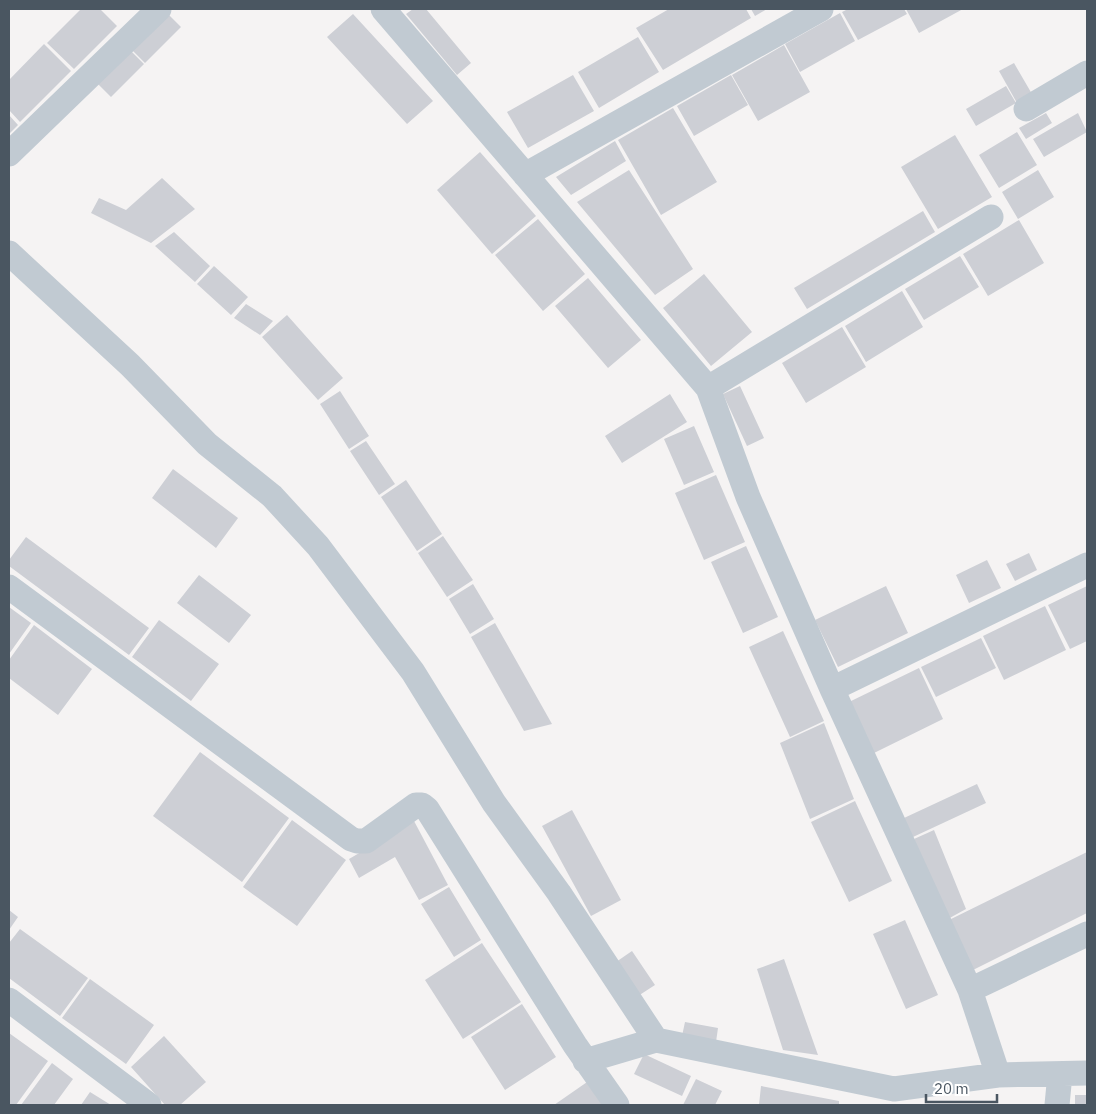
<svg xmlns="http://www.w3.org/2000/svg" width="1096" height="1114" font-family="'IBM Plex Sans',sans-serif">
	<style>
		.building { fill: #cdcfd5 }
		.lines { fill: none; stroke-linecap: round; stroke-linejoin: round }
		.minor { stroke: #c1cad2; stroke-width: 25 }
	</style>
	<rect width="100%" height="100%" fill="#f5f3f3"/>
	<path class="building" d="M81 9H100L117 26 74 69 47 43Z
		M413 9H426L471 63 457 75 406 14Z
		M669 9H746L751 18 663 70 636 28Z
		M751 9H767L755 16Z
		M848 9H904L907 14 858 40 842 12Z
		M906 9H963L919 33Z
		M167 13 181 27 145 63 131 49Z
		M840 13 855 41 800 72 785 44Z
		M353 14 433 101 407 124 327 37Z
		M638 37 659 72 599 108 578 72Z
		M44 44 71 71 20 122 9 110V80Z
		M784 45 810 92 758 121 732 75Z
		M130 50 144 64 111 97 97 83Z
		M1014 63 1032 94 1017 103 999 71Z
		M573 75 594 111 528 148 507 112Z
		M731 75 748 105 694 136 677 106Z
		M1006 86 1016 103 976 126 966 109Z
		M673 108 717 182 661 215 618 140Z
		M1046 113 1052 123 1026 139 1019 128Z
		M1078 113 1087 132 1044 157 1033 139Z
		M9 115 18 125 9 134Z
		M1017 132 1037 165 999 188 979 155Z
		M955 135 992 197 938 229 901 167Z
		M615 141 626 161 571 195 556 177Z
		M480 152 536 216 492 254 437 190Z
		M629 170 693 269 655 295 577 202Z
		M1038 170 1054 197 1018 219 1002 192Z
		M162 178 195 209 151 243 91 213 99 198 126 210Z
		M923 211 935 232 807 309 794 288Z
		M538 219 585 274 543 311 495 255Z
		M1019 220 1044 263 988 296 963 254Z
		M174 232 210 266 195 282 155 246Z
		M960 256 979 287 924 320 905 289Z
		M214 266 248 297 231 315 197 284Z
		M704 274 752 332 711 366 663 308Z
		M588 278 641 340 608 368 555 306Z
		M902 291 923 327 866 362 845 326Z
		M246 304 273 321 260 335 234 318Z
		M287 315 343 378 318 400 262 337Z
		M842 327 866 367 806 403 782 363Z
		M740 386 764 438 747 446 723 394Z
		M340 391 369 436 349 449 320 404Z
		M670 394 687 422 622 463 605 436Z
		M694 426 714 472 684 485 664 439Z
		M366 441 395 484 379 495 350 451Z
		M173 469 238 518 216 548 152 498Z
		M716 475 745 542 704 560 675 493Z
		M406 480 442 534 417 551 381 497Z
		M443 536 473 580 447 597 418 553Z
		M26 537 149 628 129 655 9 566V560Z
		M746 546 778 617 743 633 711 562Z
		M1029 553 1037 570 1015 581 1006 564Z
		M987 560 1001 588 969 603 956 575Z
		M199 575 251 615 229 643 177 603Z
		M473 584 494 619 470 634 449 599Z
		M886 586 908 633 838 667 815 620Z
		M1087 586V641L1070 649 1048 605Z
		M1045 606 1066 650 1004 680 983 636Z
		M9 607 31 623 9 654Z
		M159 620 219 664 191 701 132 657Z
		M495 623 552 724 524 731 471 637Z
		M34 625 92 669 58 715 9 678V660Z
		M783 631 824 721 790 737 749 647Z
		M981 638 996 668 936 697 921 667Z
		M919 668 943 719 874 753 849 702Z
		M824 723 854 799 810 819 780 743Z
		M200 752 289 818 242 882 153 816Z
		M977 784 986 803 913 837 904 818Z
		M855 801 892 881 849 902 811 822Z
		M572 810 621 900 591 916 542 826Z
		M292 820 346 860 297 926 243 887Z
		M414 821 448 885 419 900 395 857 359 878 349 859Z
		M934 830 966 909 946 920 914 839Z
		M1087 852V913L971 971 947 921Z
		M449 887 481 940 454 957 421 904Z
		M9 910 18 917 9 930Z
		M905 920 938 995 906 1009 873 934Z
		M20 929 88 978 60 1016 9 978V943Z
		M482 943 521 1002 463 1039 425 980Z
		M632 951 655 985 638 996 616 962Z
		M784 959 818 1055 783 1050 757 969Z
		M90 979 154 1025 126 1064 62 1018Z
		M522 1004 556 1057 505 1090 471 1037Z
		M685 1022 718 1028 716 1042 682 1036Z
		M9 1033 48 1061 16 1105H9Z
		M164 1036 206 1082 180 1105H165L131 1067Z
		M644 1054 691 1076 682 1096 634 1074Z
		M52 1063 73 1079 54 1105H21Z
		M696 1079 722 1091 715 1105H683Z
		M590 1080 607 1105H554Z
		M761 1086 839 1101V1105H759Z
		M90 1092 111 1105H81Z
		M1075 1095H1087V1105H1075Z"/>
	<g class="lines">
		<path class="minor" d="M383 9 708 388 748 497 832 689 970 990 998 1075
			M1026 109 1087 73
			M9 154 159 9
			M525 175 821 9
			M9 253 130 365 207 444 272 496 318 546 413 672 494 803 559 893 656 1040
			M708 388 991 217
			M9 587 351 839 357 841H366L416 805H422L427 809 575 1045 617 1105
			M832 689 1087 565
			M970 990 1087 934
			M9 1000 149 1105
			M585 1061 656 1040 894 1089 998 1075 1087 1073
			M1057 1105 1060 1074"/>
	</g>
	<rect width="1096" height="1114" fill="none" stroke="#4a5661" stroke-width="20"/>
	<path d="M926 1094v8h71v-8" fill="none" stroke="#4a5661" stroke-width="2.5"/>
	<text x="934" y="1094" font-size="15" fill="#4a5661" stroke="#ffffff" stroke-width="4" paint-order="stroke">20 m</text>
</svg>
